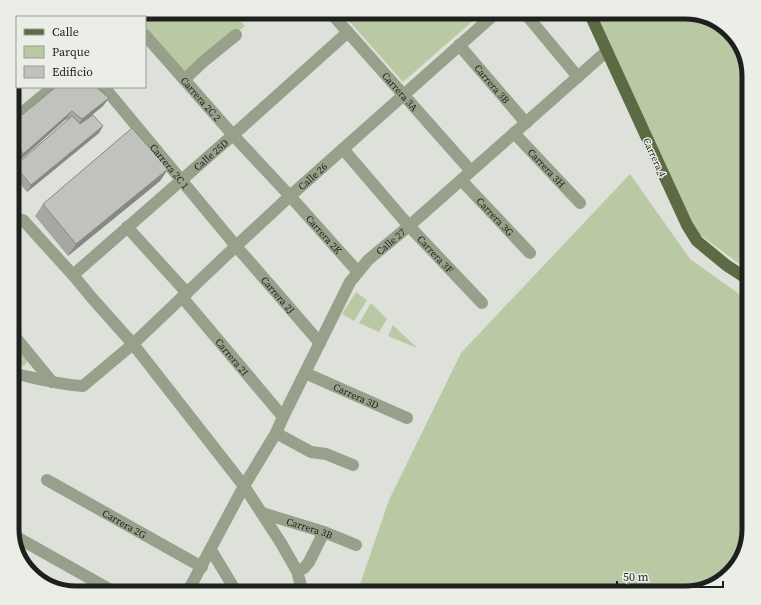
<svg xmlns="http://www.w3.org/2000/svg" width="761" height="605" font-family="'Source Serif 4',serif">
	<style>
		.green { fill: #b9c9a3 }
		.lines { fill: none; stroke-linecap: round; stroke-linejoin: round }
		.minor { stroke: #97a08a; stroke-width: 12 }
		.major { stroke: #5c6b43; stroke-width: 12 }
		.wall { fill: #a5a8a2 }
		.shaded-wall { fill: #868884 }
		.building { fill: #c0c3bc; stroke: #868884 }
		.labels { text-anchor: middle; stroke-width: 3; stroke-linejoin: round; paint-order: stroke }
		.street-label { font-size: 10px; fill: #1e201d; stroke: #ebeee6 }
		.rim { fill: none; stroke: #1e201d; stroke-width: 5 }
	</style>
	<rect width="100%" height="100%" fill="#dde1d9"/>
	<path class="green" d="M148 12H232L245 26 184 75 145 29V17H142Z
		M341 12H483L403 82Z
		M591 12H686L727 28 743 48 749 76V271L687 225Z
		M630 174 690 259 749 301V530L733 571 713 587 685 593H357L389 500 461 353Z
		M356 292 367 300 354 321 342 314Z
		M371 303 387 319 379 332 359 323Z
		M393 325 417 348 388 336Z
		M12 342 28 360 24 366 12 363Z"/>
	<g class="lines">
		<g class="minor">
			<path d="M99 12 103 17"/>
			<path id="s1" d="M330 12 471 171"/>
			<path d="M524 12 578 77"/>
			<path d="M134 17 140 12"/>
			<path id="s2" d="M145 35 233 135 290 196 358 272"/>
			<path id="s3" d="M459 45 526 123"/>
			<path d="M185 79 204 61 236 35"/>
			<path id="s4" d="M104 87 236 246 320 343"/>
			<path d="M12 121 53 87"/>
			<path id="s5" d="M514 133 580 203"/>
			<path id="s6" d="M343 149 409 226 482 303"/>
			<path id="s7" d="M461 180 530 253"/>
			<path d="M127 227 187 293"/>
			<path id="s8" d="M73 275 233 135 348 32"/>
			<path id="s9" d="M182 297 283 417"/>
			<path d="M12 333 52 382"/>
			<path d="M12 373C36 378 59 385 83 386L133 344 92 298 73 275 23 220 12 222"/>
			<path id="s10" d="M305 373 407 418"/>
			<path d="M276 433 311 452 326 454 353 465"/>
			<path id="s11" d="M47 480 202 567"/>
			<path id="s12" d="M262 513 324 532 356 545"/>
			<path d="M13 535 116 593"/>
			<path d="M211 550 237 593"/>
			<path d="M297 571 304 568 309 562 324 532"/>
			<path id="s13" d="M187 593 244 486 276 433 283 417 350 282 368 260 409 226 607 51"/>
			<path id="s14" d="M303 593 297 571 281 543 244 486 133 344 236 246 290 196 497 12"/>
		</g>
		<path class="major" d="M589 12 687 225 697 241 726 265 749 280"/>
	</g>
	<path class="wall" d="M56 87 103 106 81 124 103 126 99 133 27 192 12 175V170L15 166 67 121 66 119 17 163 12 154V123Z
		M168 169 160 181 68 256 35 216 43 204Z"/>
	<path class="shaded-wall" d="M109 98 103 106 76 128 82 119Z
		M72 111 66 119 17 163 23 154Z
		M103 126 99 133 27 192 31 185Z
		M168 169 160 181 68 256 76 244Z"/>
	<path class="building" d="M56 87H96L109 98 82 119 72 111 23 154 12 134V123Z
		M93 115 103 126 31 185 15 166 72 116 80 124Z
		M132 128 168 169 76 244 43 204Z"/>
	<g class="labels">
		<g class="street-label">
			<text dy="4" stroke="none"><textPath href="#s3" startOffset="51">Carrera 3B</textPath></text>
			<text dy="4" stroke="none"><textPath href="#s1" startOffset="106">Carrera 3A</textPath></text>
			<text dy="4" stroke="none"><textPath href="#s2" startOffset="85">Carrera 2C 2</textPath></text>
			<text dy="4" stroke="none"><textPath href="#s8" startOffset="183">Calle 25D</textPath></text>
			<text transform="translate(655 157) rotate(65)" y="4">Carrera 4</text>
			<text dy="4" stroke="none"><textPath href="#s4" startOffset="103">Carrera 2C 1</textPath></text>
			<text dy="4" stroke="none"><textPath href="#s5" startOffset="48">Carrera 3H</textPath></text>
			<text dy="4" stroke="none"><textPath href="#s14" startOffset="549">Calle 26</textPath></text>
			<text dy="4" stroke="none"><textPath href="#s7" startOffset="50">Carrera 3G</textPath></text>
			<text dy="4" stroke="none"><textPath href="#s2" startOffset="268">Carrera 2K</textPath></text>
			<text dy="4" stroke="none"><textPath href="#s13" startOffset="409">Calle 27</textPath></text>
			<text dy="4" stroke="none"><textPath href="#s6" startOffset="140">Carrera 3F</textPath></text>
			<text dy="4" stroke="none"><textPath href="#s4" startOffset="271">Carrera 2J</textPath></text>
			<text dy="4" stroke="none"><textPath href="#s9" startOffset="78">Carrera 2I</textPath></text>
			<text dy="4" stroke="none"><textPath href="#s10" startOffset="56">Carrera 3D</textPath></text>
			<text dy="4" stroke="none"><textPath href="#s11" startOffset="89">Carrera 2G</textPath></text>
			<text dy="4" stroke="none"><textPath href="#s12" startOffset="50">Carrera 3B</textPath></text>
		</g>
	</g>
	<path d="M0 0H761V605H0ZM76 19H685A57 57 0 0 1 742 76V529A57 57 0 0 1 685 586H76A57 57 0 0 1 19 529V76A57 57 0 0 1 76 19Z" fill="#ebeee6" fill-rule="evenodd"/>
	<path class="rim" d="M76 19H685A57 57 0 0 1 742 76V529A57 57 0 0 1 685 586H76A57 57 0 0 1 19 529V76A57 57 0 0 1 76 19Z"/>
	<rect x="16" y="16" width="130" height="72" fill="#ebeee6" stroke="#999c96"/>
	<rect x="24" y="29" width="20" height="6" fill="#5c6b43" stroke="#999c96"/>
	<text x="52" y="36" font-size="12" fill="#1e201d">Calle</text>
	<rect x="24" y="46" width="20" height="12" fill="#b9c9a3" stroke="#999c96"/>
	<text x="52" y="56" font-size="12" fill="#1e201d">Parque</text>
	<rect x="24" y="66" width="20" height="12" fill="#c0c3bc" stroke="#999c96"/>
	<text x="52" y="76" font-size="12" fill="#1e201d">Edificio</text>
	<path d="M617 581v6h106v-6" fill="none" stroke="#1e201d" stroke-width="2"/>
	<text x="623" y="581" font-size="12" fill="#1e201d" stroke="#ebeee6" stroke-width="3" paint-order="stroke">50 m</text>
</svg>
